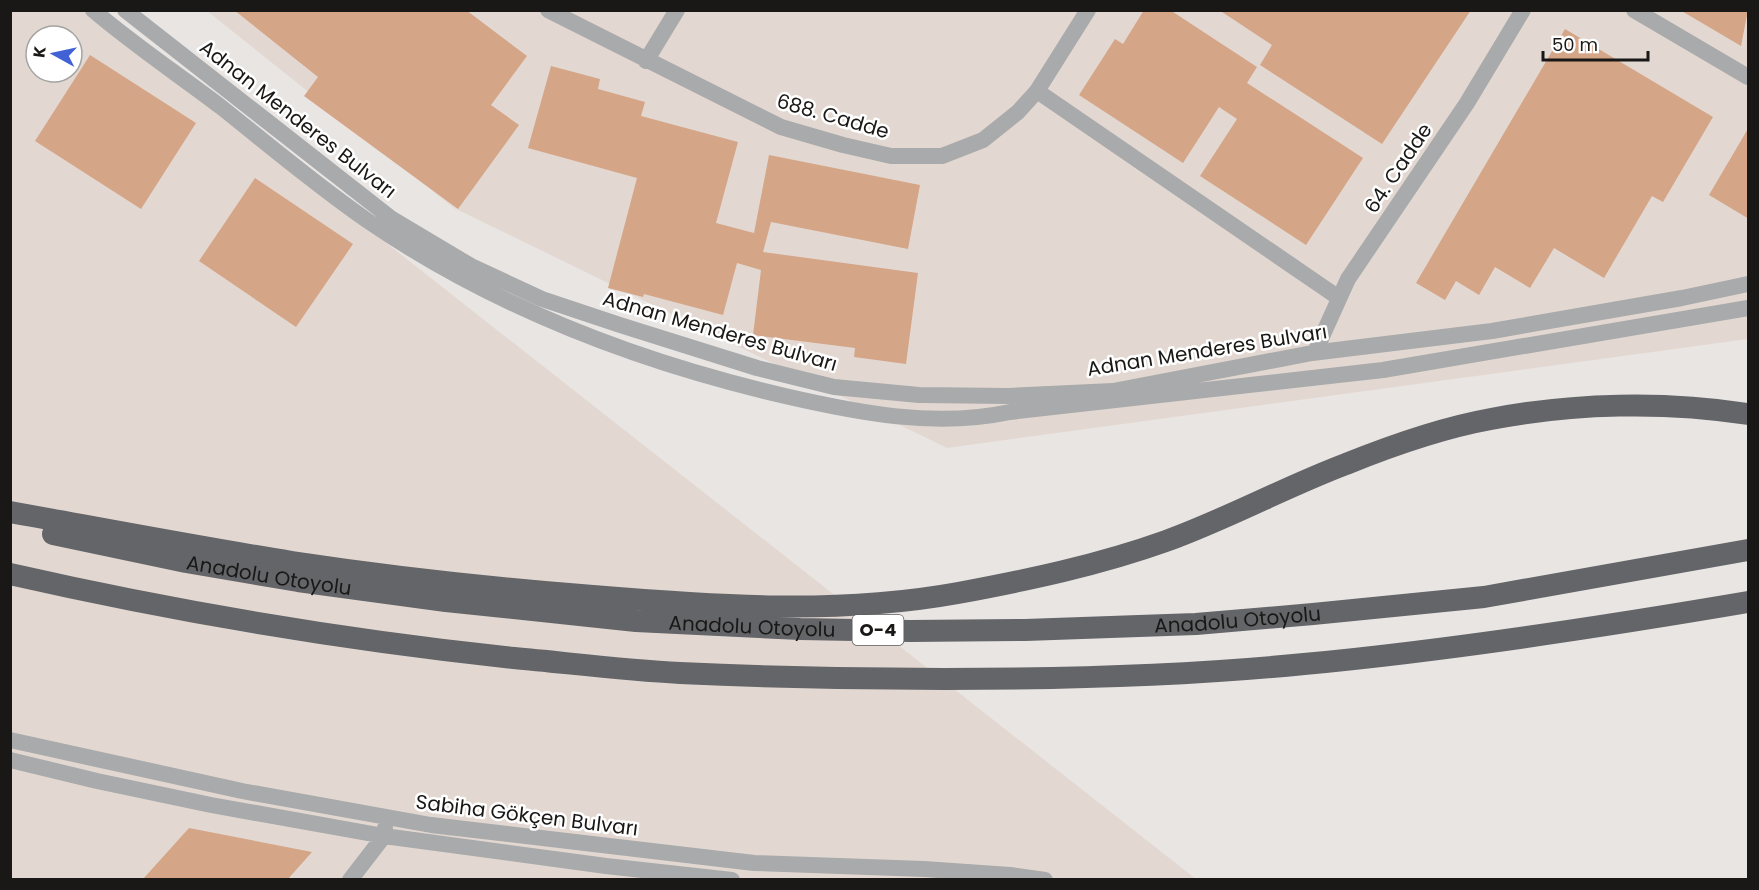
<svg xmlns="http://www.w3.org/2000/svg" width="1759" height="890" font-family="Poppins,sans-serif">
	<style>
		.built { fill: #e3d8d1; fill-rule: evenodd }
		.building { fill: #d4a587 }
		.lines { fill: none; stroke-linecap: round; stroke-linejoin: round }
		.minor { stroke: #a9aaab; stroke-width: 16 }
		.highway { stroke: #646569; stroke-width: 22 }
		.labels { text-anchor: middle; stroke-width: 5; stroke-linejoin: round; paint-order: stroke }
		.shield { fill: #fff; stroke: #5e5d5d; stroke-width: 1.5 }
		.shield-label { font-size: 18px; font-weight: bold; fill: #191817 }
		.street-label { font-size: 20px; fill: #191817; stroke: #fff }
	</style>
	<rect width="100%" height="100%" fill="#e9e5e3"/>
	<path class="built" d="M10 11H91L1196 879H11ZM36 36H72V72H36Z
		M207 11H1748V339L947 448 454 208Z"/>
	<path class="building" d="M234 10H466L527 56 491 105 519 125 458 209 304 96 318 77Z
		M1144 10H1170L1257 67 1247 83 1363 158 1306 245 1200 176 1237 119 1219 107 1183 163 1079 95 1115 39 1123 44Z
		M1219 10H1471L1382 144 1260 65 1272 45Z
		M1680 10H1748L1741 46Z
		M1565 29 1713 117 1663 202 1652 196 1604 278 1554 248 1530 288 1495 267 1479 295 1456 281 1445 300 1416 283Z
		M90 55 196 123 141 209 35 141Z
		M551 66 600 79 598 89 645 102 641 116 738 142 716 223 754 233 769 155 920 185 908 249 771 222 763 252 918 273 906 364 854 357 855 348 753 335 761 270 737 263 723 315 644 294 643 297 608 288 637 178 528 148Z
		M1749 127V219L1709 195Z
		M255 178 353 244 296 327 199 261Z
		M189 828 312 852 288 879H143Z"/>
	<g class="lines">
		<path class="minor" d="M93 10C134 45 179 75 221 107 270 146 317 186 368 221 494 307 638 362 785 396 859 413 935 428 1010 412L1383 370 1748 308
			M125 10 392 219 471 266 542 299 620 325 757 368 834 387 919 395 1008 396 1113 391 1312 353 1492 331 1682 298 1748 284
			M548 10 781 127 843 145 891 156H942L983 140 1018 112 1037 91 1088 10
			M1634 10 1748 77
			M646 61 677 10
			M1037 91 1339 298
			M1315 352 1348 279 1467 103 1523 10
			M10 740 242 791 431 825 754 863 924 869 1010 875 1045 880
			M10 760 97 781 211 805 384 836 606 866 732 880
			M350 880 384 836 385 828"/>
		<g class="highway">
			<path d="M10 512C104 529 198 547 292 562 392 577 492 588 593 596 715 606 837 615 958 593 1028 580 1099 565 1166 541 1227 519 1285 487 1346 464 1393 445 1441 428 1491 419 1574 403 1664 401 1748 414"/>
			<path id="s1" d="M53 534 186 562 298 581 446 601 636 621 800 629 910 631 1025 630 1196 624 1313 614 1484 597 1748 550"/>
			<path d="M10 574C177 612 344 640 514 658 569 663 624 670 680 673 768 677 856 679 944 679 1064 679 1185 676 1304 664 1453 650 1601 627 1748 602"/>
		</g>
	</g>
	<g class="labels">
		<rect class="shield" x="852.5" y="615" width="51" height="30" rx="4.5"/>
		<g class="shield-label">
			<text x="878" y="636">O-4</text>
		</g>
		<g class="street-label">
			<text transform="translate(833 116) rotate(16)" y="7">688. Cadde</text>
			<text transform="translate(298 119) rotate(38)" y="7">Adnan Menderes Bulvarı</text>
			<text transform="translate(1398 168) rotate(-56)" y="7">64. Cadde</text>
			<text transform="translate(720 331) rotate(16)" y="7">Adnan Menderes Bulvarı</text>
			<text transform="translate(1207 350) rotate(-9)" y="7">Adnan Menderes Bulvarı</text>
			<text dy="7" stroke="none"><textPath href="#s1" startOffset="220">Anadolu Otoyolu</textPath></text>
			<text dy="7" stroke="none"><textPath href="#s1" startOffset="1192">Anadolu Otoyolu</textPath></text>
			<text dy="7" stroke="none"><textPath href="#s1" startOffset="706">Anadolu Otoyolu</textPath></text>
			<text transform="translate(527 815) rotate(7)" y="7">Sabiha Gökçen Bulvarı</text>
		</g>
	</g>
	<rect width="1759" height="890" fill="none" stroke="#191817" stroke-width="24"/>
	<g transform="translate(54 54) rotate(278)"><circle r="28" fill="#ffffff" stroke="#a3a3a2" stroke-width="1.5"/>
	<path d="M0-4.5L10 22L0 15L-10 22Z" fill="#4162d4"/>
	<text y="-9" font-size="16" font-weight="bold" text-anchor="middle" fill="#191817">K</text>
	</g>
	<path d="M1543 51v9h105v-9" fill="none" stroke="#191817" stroke-width="3"/>
	<text x="1552" y="51" font-size="18" fill="#191817" stroke="#ffffff" stroke-width="4.5" paint-order="stroke">50 m</text>
</svg>
